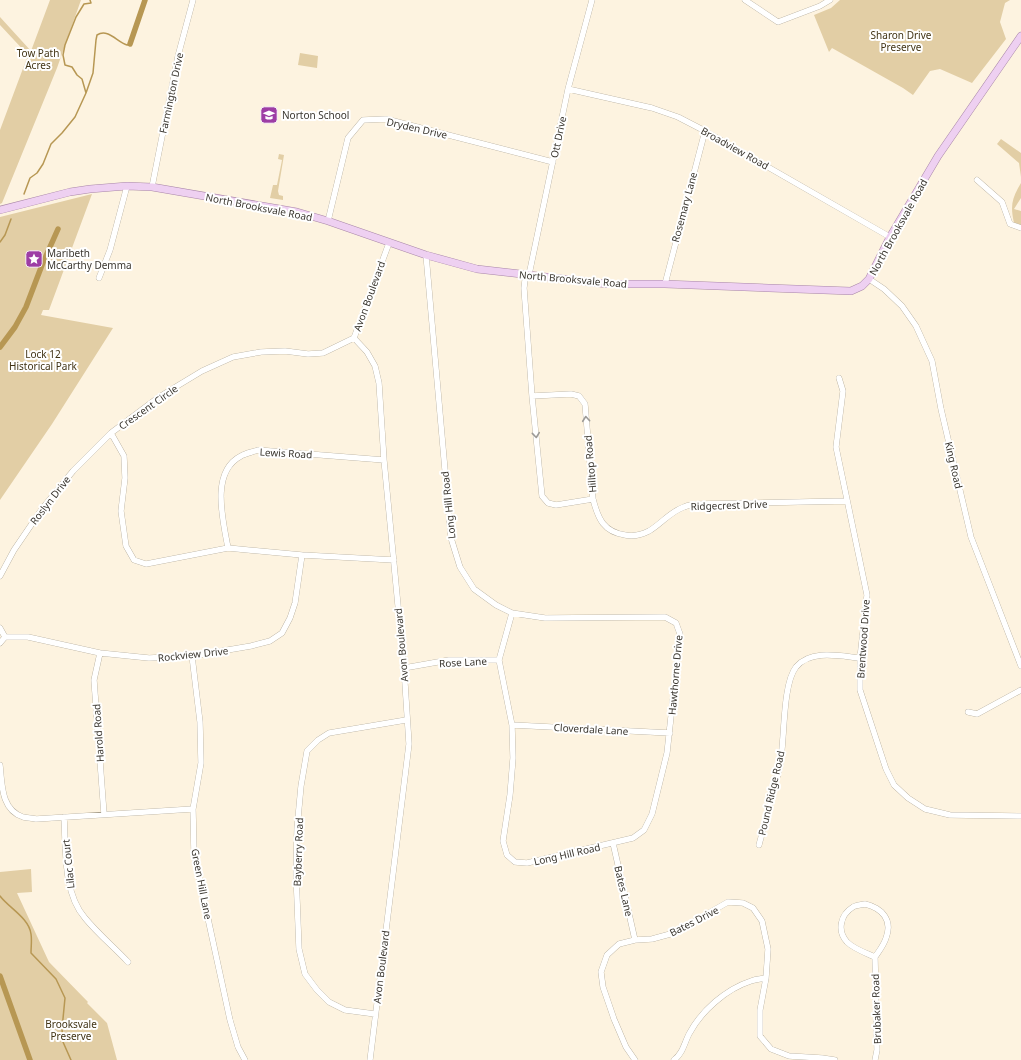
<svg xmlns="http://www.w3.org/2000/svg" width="1021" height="1060" font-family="'Noto Sans',sans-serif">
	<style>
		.green { fill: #e2cea5 }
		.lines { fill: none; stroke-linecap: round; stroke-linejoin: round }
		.stream { stroke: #b79753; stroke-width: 1.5 }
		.canal { stroke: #b79753; stroke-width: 5.5 }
		.minor-casing { stroke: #a89f8d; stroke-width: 6 }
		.major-casing { stroke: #a886a7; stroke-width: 8 }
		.minor { stroke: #fff; stroke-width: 5.5 }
		.major { stroke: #eed0f1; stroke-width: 7 }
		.oneway { stroke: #9c9a97 }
		.labels { text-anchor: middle; stroke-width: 4; stroke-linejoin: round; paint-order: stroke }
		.park-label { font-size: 10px; fill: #413314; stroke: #fff }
		.street-label { font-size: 10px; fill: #3a362f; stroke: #fff }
		.poi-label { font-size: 10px; fill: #3a362f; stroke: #fff; text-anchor: start }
	</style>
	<rect width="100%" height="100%" fill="#fdf3e0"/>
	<path class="green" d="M50 0H81L57 68 2 203 0 204V130L28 55 0 25V17L31 51Z
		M840 0H1010L1005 3 1000 22 1006 39 972 83 940 69 930 71 913 95 903 88 832 48 829 52 814 15 831 8Z
		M300 53 318 56 317 68 298 65Z
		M1001 139 1021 153V177L1019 163 997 144Z
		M279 154 284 155 278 191 279 195 283 196V200L270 198 273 185H277L282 160 278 159Z
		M1021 183V198L1014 209 1021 211V226L1014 223C1010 205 1012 198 1021 183Z
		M92 194 49 310H43L41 315 113 328 52 424 0 500V217Z
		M31 869 32 892 17 893 49 962 88 1002 87 1003 107 1023 117 1060H0V872Z"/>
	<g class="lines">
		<path class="stream" d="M86 93 82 79 77 75 72 67 65 65 63 55 65 45 76 17 84 4 91 3 90 0
			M24 194 30 178 37 173 43 164 51 144 62 133 75 117 86 93 93 73 96 40 97 35C108 28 117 42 127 45L130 44
			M0 242 5 235 11 219
			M0 896C9 908 29 918 31 934 32 940 31 947 31 953L56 979 65 998 62 1029 63 1042 71 1060"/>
		<path class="canal" d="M130 44 145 0
			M0 347 15 327 26 307 42 265 58 229
			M0 976 30 1060"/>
		<defs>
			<path id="minor" d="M592 0 568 89 530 270 525 280 524 288 532 396 542 496 548 503 556 505 593 499
				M745 0 778 22 820 6 830 0
				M568 89 652 108 678 117 705 131 890 237
				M977 180 1002 202 1010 224 1021 228
				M152 187 178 56 193 0
				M328 221 348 138 363 120 386 119 553 162
				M426 255 451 538 460 567 474 589 496 605 512 613 545 618 665 617 676 623 680 634 667 753 652 814 644 830 633 838 527 863 515 862 507 855 503 841 510 795 513 758 512 725 499 660 512 613
				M99 278 110 250 127 186
				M869 279 884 289 902 306 916 326 932 361 941 409 971 537 1021 666
				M665 284 705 131
				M839 378 843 391 836 447 867 595 860 658V690L886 769 894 785 908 798 925 809 950 815 1021 816
				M532 396 571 394 579 396 585 404 593 499C598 519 604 532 625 535 634 537 641 535 649 531 661 524 671 511 684 507 688 505 693 505 697 504L847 501
				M111 433 124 456 125 478 121 511 126 546 134 560 146 564 228 548 302 555 394 560
				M228 548C223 520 210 472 241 456 246 453 253 452 258 450L384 460
				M0 576 14 550 42 509 73 471 111 433 159 397 202 371 233 357 261 352 285 351 308 354 323 353 354 338
				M0 628 5 637
				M0 643 5 637H28L100 653 149 658 192 656 251 646 270 641 282 633 290 618 295 603 302 555
				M100 653 94 680 104 814
				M192 656 200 722 201 763 193 809 194 854 230 1020 238 1047 245 1060
				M404 668 449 660H499
				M968 712 977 714 1021 690
				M512 725 670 733
				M0 765C2 784 1 810 23 817 27 818 32 818 36 819L193 809
				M64 817C66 849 63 893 85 918 98 934 114 947 128 962
				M613 843 635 940
				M759 845C766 818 774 792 780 765 785 741 782 685 796 667 811 649 840 656 860 658
				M865 904C882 908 893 920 886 938 884 945 879 951 875 957 866 953 854 949 847 942 837 931 840 915 853 907 856 905 861 905 865 904Z
				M875 957 877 1050 875 1060
				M375 1014 345 1010 329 1002 317 990 305 974 299 949 296 873 297 829 301 786 307 751 318 740 329 733 406 720
				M370 1060 409 744 404 668 384 460 379 383 375 366 367 352 354 338 389 243
				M635 1060 626 1047 614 1019 603 987 601 972 607 955 619 944 635 940 652 939 674 933 728 902 743 903 753 908 762 921 768 949 766 978 760 1010V1036L771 1049 789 1056 822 1058 835 1060
				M674 1060C683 1053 684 1044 689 1034 701 1011 726 989 751 981 756 979 761 979 766 978"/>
			<path id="major" d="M0 210 70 192 90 189 127 186 152 187 297 212 328 221 426 255 477 269 607 284H665L851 291 862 286 869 279 890 237 938 156 1021 36"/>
		</defs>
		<use href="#minor" class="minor-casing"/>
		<use href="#major" class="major-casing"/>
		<use href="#minor" class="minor"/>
		<use href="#major" class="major"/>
	</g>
	<defs><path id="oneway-chevron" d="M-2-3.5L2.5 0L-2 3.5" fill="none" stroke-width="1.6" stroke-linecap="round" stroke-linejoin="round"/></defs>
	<g class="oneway">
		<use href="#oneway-chevron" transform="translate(586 419) rotate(-95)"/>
		<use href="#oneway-chevron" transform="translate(536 435) rotate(84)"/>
	</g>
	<defs>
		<symbol id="school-square" viewBox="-11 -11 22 22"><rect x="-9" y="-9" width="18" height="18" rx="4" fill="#9d3da5" stroke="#fff"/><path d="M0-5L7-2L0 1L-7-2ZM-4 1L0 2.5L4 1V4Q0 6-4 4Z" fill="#fff"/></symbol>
		<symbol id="sight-square" viewBox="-11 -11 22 22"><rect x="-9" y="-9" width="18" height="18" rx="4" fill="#9d3da5" stroke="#fff"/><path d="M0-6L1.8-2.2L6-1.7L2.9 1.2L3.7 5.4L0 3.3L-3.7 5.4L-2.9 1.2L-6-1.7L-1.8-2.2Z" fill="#fff"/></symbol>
	</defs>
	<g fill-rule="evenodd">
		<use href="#school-square" x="259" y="105" width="20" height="20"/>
		<use href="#sight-square" x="24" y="249" width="20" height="20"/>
	</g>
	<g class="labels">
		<g class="park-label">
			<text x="901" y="39">Sharon Drive<tspan x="901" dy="12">Preserve</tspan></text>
			<text x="38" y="57">Tow Path<tspan x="38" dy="12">Acres</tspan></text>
			<text x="43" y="358">Lock 12<tspan x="43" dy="12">Historical Park</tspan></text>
			<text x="71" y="1028">Brooksvale<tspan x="71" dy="12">Preserve</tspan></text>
		</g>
		<g class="street-label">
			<text transform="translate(171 93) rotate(-78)" y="4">Farmington Drive</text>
			<text transform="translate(417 128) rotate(13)" y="4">Dryden Drive</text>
			<text transform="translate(558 137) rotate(-78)" y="4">Ott Drive</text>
			<text transform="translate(735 148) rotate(29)" y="4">Broadview Road</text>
			<text transform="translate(259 207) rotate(11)" y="4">North Brooksvale Road</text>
			<text transform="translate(684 207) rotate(-75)" y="4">Rosemary Lane</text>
			<text transform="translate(898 227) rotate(-61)" y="4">North Brooksvale Road</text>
			<text transform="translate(573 279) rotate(5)" y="4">North Brooksvale Road</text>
			<text transform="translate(369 296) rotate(-70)" y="4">Avon Boulevard</text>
			<text transform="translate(148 407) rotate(-35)" y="4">Crescent Circle</text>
			<text transform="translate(286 453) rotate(3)" y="4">Lewis Road</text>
			<text transform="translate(590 464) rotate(-95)" y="4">Hilltop Road</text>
			<text transform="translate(954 465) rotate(77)" y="4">King Road</text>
			<text transform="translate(50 500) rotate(-52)" y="4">Roslyn Drive</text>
			<text transform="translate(448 505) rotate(-96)" y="4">Long Hill Road</text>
			<text transform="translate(729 505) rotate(-2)" y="4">Ridgecrest Drive</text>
			<text transform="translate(863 639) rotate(-86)" y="4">Brentwood Drive</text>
			<text transform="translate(401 645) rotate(-95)" y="4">Avon Boulevard</text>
			<text transform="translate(193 654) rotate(-6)" y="4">Rockview Drive</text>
			<text transform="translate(463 662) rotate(-3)" y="4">Rose Lane</text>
			<text transform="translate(675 675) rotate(-85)" y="4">Hawthorne Drive</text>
			<text transform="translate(591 729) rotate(3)" y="4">Cloverdale Lane</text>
			<text transform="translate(98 733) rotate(-94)" y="4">Harold Road</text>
			<text transform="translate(771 793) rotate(-77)" y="4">Pound Ridge Road</text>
			<text transform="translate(298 852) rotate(-88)" y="4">Bayberry Road</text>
			<text transform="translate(567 854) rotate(-13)" y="4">Long Hill Road</text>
			<text transform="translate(68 864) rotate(-96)" y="4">Lilac Court</text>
			<text transform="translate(202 884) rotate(79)" y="4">Green Hill Lane</text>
			<text transform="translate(624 891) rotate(77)" y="4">Bates Lane</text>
			<text transform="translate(694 921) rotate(-27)" y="4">Bates Drive</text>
			<text transform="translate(381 967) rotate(-83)" y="4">Avon Boulevard</text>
			<text transform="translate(876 1009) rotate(-92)" y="4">Brubaker Road</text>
		</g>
		<g class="poi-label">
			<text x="282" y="119">Norton School</text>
			<text x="47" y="257">Maribeth<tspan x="47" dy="12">McCarthy Demma</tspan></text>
		</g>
	</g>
</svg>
